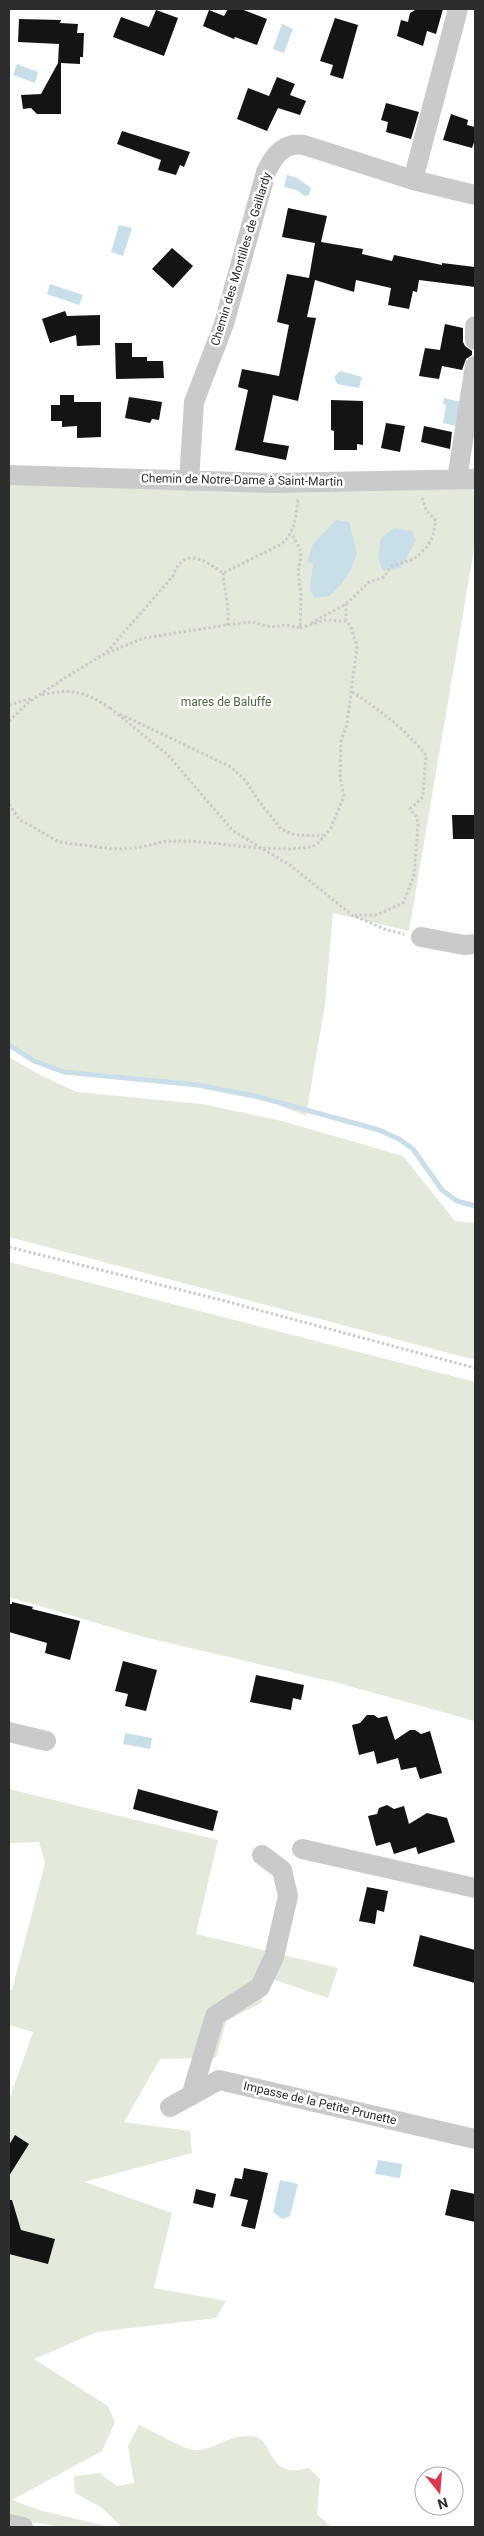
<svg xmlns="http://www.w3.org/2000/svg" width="484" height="2536" font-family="Roboto,sans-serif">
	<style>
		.green { fill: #e4eadb }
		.water { fill: #c8dee9 }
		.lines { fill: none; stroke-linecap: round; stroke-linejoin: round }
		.stream { stroke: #c8dee9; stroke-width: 5 }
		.building { fill: #141414 }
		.path { stroke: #cacaca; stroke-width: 3; stroke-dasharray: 2.5 2.5; stroke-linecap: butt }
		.minor { stroke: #cacaca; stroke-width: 20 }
		.labels { text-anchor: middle; stroke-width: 5; stroke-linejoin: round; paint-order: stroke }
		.street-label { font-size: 12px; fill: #2d2d2d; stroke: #fff }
		.park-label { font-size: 12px; fill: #52663d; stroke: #fff }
	</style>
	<rect width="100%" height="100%" fill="#fff"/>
	<path class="green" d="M9 480 475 486V543L409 931 333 913 325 1004 306 1116 259 1097 198 1085 64 1072 34 1061 9 1045Z
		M9 1057 40 1075 77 1092 202 1104 282 1121 403 1156 455 1221 475 1223V1360L9 1237Z
		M9 1262 475 1382V1721L338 1683 144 1637 9 1597Z
		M9 1789 218 1840 196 1934 338 1968 328 1998 269 1978 261 2003 226 2021 216 2058 160 2059 124 2122 190 2131 192 2153 84 2182 172 2213 154 2288 226 2301 216 2318 97 2332 34 2359 108 2406 115 2422 102 2451 12 2500 39 2510 110 2527H65L9 2519V2100L33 2032 9 2025V1990H12L45 1863 39 1842 9 1843Z
		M139 2425C148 2429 187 2450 192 2450 214 2452 232 2431 256 2437 269 2440 269 2463 286 2469 292 2472 303 2469 309 2468L320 2479 317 2514 331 2527H112L121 2526 102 2508 75 2493 74 2476 99 2473 117 2486 134 2483 128 2446Z"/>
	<path class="water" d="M282 24 293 29 284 53 273 49Z
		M17 64 38 72 35 83 13 75Z
		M287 175 297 178 311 188 309 195 304 196 297 190 284 187Z
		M119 225 132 228 123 256 111 252Z
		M50 284 83 295 79 305 47 294Z
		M340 371 362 377 359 388 337 384 334 377Z
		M444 398 461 402 456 426 443 423 446 405 443 404Z
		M336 520 349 522 357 554 351 570 341 585 329 596 314 598 310 590 313 564 307 562 313 544Z
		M394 528 412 531 416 540 401 568 383 571 378 558 381 538Z
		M125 1733 152 1738 150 1749 123 1744Z
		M378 2160 402 2164 400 2178 375 2174Z
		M280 2180 298 2184 290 2216 282 2219 273 2212Z"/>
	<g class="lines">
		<path class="stream" d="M9 1045 34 1061 64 1072 198 1085 259 1097 379 1130 399 1139 413 1149 442 1190 457 1201 475 1206"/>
	</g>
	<path class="building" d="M228 9H241L267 19 257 45 235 37 234 39 203 26 209 10 224 16Z
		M417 9H443L436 34 427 31 423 46 397 36 401 20 408 22 410 13Z
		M156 10 178 18 164 56 113 37 121 17 149 27Z
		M335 18 358 25 343 79 330 75 333 65 320 61Z
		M19 19 61 20 60 23 78 24 77 33H84L83 57H80V64L61 63V114H37L31 108 23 109 21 95 41 94 58 63 59 44 18 42Z
		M277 77 295 84 290 95 306 101 300 115 278 108 267 131 237 119 248 88 269 96Z
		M386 103 419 112 411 139 386 132 388 122 381 120Z
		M451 114 468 120 467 125 475 127V140L472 148 443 140Z
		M122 131 190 152 184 167 180 165 176 175 158 170 161 160 117 144Z
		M288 208 327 216 321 242 363 249 362 254 392 261 394 255 442 265V263L475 267V287L419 280 417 292 413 291 409 309 388 305 391 288 356 280 354 292 315 280 307 317 316 318 298 401 273 395 263 442 289 446 286 460 235 450 248 390 238 387 242 369 279 376 289 325 277 322 287 274 309 278 315 243 282 237Z
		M172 248 193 266 173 288 152 269Z
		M65 311 67 316 100 315V345L77 346 76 335 50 343 42 319Z
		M445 324 463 328V342L465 346 472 351V355L466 359 462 370 442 366 439 379 419 376 425 348 440 350Z
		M115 343H132V357H147V361H163L164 378 116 379Z
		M60 395H74V402H101V437L77 438V426L62 427V421H51V405H60Z
		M129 397 162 402 159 420 152 419 150 423 125 418Z
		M331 400 363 401V445L357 444V450H334V431L331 430Z
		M386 423 405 426 400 452 381 448Z
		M424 426 452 432 450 449 421 442Z
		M452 815H475V839H453Z
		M12 1602 33 1607 32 1609 80 1621 70 1660 45 1653 47 1643 9 1632V1604H12Z
		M123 1661 157 1670 146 1711 125 1706 128 1694 115 1691Z
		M256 1675 304 1685 301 1700 293 1698 291 1710 250 1702Z
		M367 1715H374L378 1718 387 1716 395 1740 410 1730H415L421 1734 430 1731 442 1773 420 1779 416 1767 401 1770 398 1758 377 1764 374 1751 359 1755 352 1725 360 1723Z
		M138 1789 218 1811 213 1831 133 1809Z
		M387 1805 394 1809 404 1806 409 1824 427 1813 447 1818 455 1842 418 1854 416 1847 394 1854 390 1842 376 1846 368 1816 377 1814 379 1808Z
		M367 1887 388 1891 384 1912 377 1910 375 1924 359 1921Z
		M420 1935 475 1950V1983L413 1966Z
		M15 2135 29 2144 9 2176V2145Z
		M244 2168 268 2173 255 2229 241 2226 248 2200 230 2196 235 2178 242 2179Z
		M196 2189 216 2194 213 2208 193 2203Z
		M451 2189 475 2194V2222L445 2215Z
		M9 2200H12L21 2230 55 2239 48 2264 9 2254Z"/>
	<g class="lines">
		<path class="path" d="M223 573C224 588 231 613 227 625
			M346 621V604
			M311 623 346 604 369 582 384 577 392 566 414 559 427 547 433 536 436 521 426 510 422 497
			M107 653 144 638 227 625 252 622 271 627 285 625 301 628
			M352 692C380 710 405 729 426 755L423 797 410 809 417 817 418 826 414 876 403 903 376 915H355
			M42 695C72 688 84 691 110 708
			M9 705 33 698
			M110 708 168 755 233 831 290 865 352 915 387 930 404 934
			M120 714 231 767 246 781 258 800 281 829 295 835 323 836
			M9 721 29 702 63 679 106 653 173 576C183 546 205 560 223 573L282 544C295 531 296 517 298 499
			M9 804 19 819 59 842 114 849 136 848 167 841H191L258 848 290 849 312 847 319 842 331 828 344 796 340 778 341 741 347 724 357 646 351 627 346 621 325 620 300 628 301 595 298 571 301 558 300 549 291 533
			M9 1247 221 1300 475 1368"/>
		<path class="minor" d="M413 180 458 9
			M475 326V340
			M9 475 274 483 475 479
			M457 479 475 366
			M189 481 194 402 224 324 266 172C274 155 284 142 304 145L413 180 475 195
			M421 937 464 945 475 944
			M9 1732 46 1741
			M302 1849 475 1888
			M191 2096 215 2016 260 1987 274 1957 288 1896 282 1870 262 1855
			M170 2107 219 2080 475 2139
			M9 2524 23 2527"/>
	</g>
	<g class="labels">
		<g class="street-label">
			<text transform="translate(241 259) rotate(-73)" y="4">Chemin des Montilles de Gaillardy</text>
			<text transform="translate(242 480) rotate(1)" y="4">Chemin de Notre-Dame à Saint-Martin</text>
			<text transform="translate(320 2103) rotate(13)" y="4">Impasse de la Petite Prunette</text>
		</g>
		<g class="park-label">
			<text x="226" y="706">mares de Baluffe</text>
		</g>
	</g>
	<rect width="484" height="2536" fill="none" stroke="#2d2d2d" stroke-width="20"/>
	<g transform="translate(439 2491) rotate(163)"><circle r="24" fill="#ffffff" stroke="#ababab"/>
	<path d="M0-4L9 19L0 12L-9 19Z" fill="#dc374c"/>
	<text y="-8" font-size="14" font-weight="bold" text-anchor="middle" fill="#2d2d2d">N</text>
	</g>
</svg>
